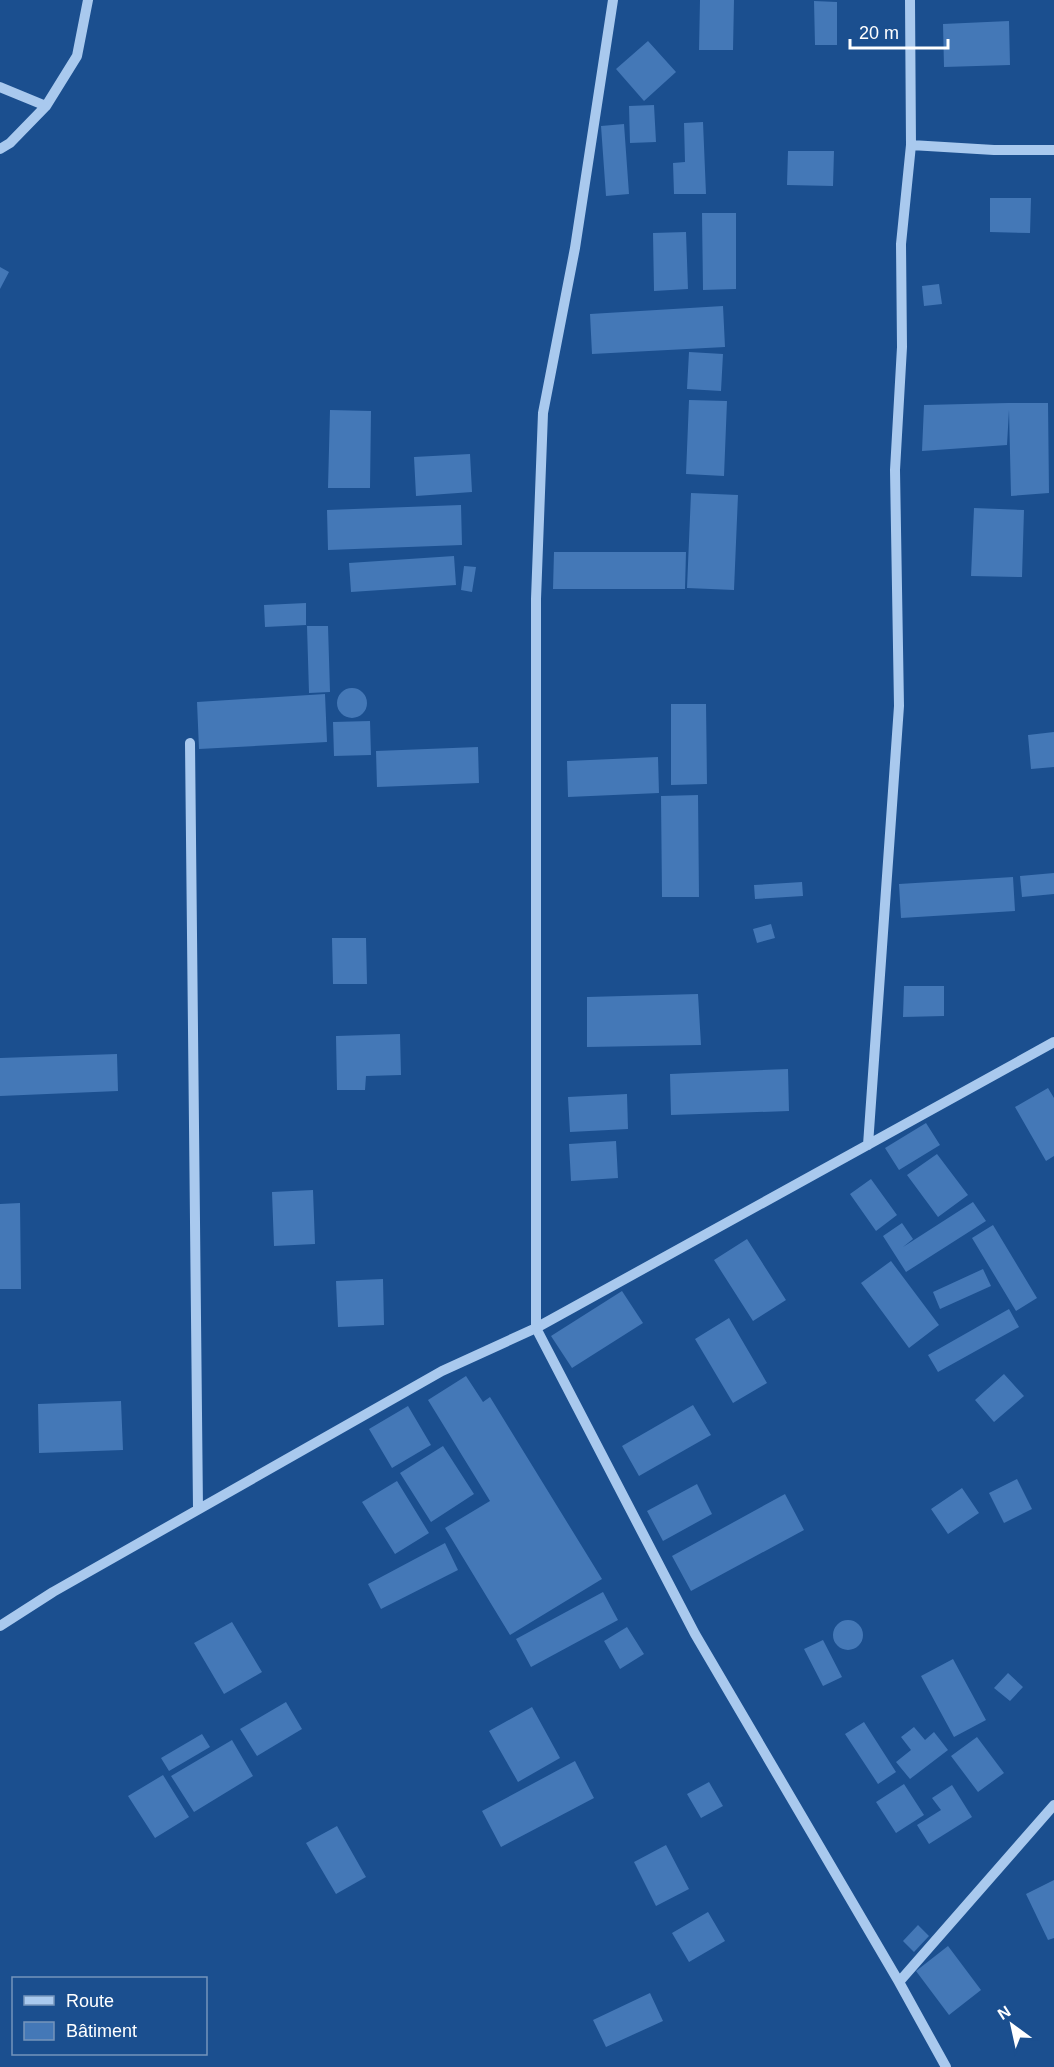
<svg xmlns="http://www.w3.org/2000/svg" width="1054" height="2067" font-family="Helvetica,sans-serif">
	<style>
		.building { fill: #4478b7 }
		.lines { fill: none; stroke-linecap: round; stroke-linejoin: round }
		.minor { stroke: #a9c9ee; stroke-width: 10 }
	</style>
	<rect width="100%" height="100%" fill="#1b4f8f"/>
	<path class="building" d="M700 0H734L733 50H699Z
		M814 1 837 2V45H815Z
		M1009 21 1010 65 944 67 943 24Z
		M648 41 676 72 644 101 616 69Z
		M654 105 656 142 630 143 629 106Z
		M703 122 706 194H674L673 163 685 162 684 123Z
		M624 124 629 194 606 196 601 126Z
		M788 151H834L833 186 787 185Z
		M990 198H1031L1030 233 990 232Z
		M702 213H736V289L703 290Z
		M686 232 688 289 654 291 653 233Z
		M0 267 9 272 0 289Z
		M939 284 942 304 924 306 922 286Z
		M723 306 725 347 592 354 590 314Z
		M689 352 723 354 721 391 687 389Z
		M689 400 727 401 724 476 686 474Z
		M1008 403H1048L1049 493 1011 496 1009 410 1007 445 922 451 924 405Z
		M330 410 371 411 370 488H328Z
		M470 454 472 492 416 496 414 457Z
		M691 493 738 495 734 590 687 588Z
		M461 505 462 545 328 550 327 510Z
		M974 508 1024 510 1022 577 971 576Z
		M554 552H686L685 589H553Z
		M454 556 456 585 351 592 349 563Z
		M464 566 476 567 472 592 461 590Z
		M306 603V625L265 627 264 605Z
		M307 626H328L330 692 309 693Z
		M337 703a15 15 0 1 1 30 0a15 15 0 1 1-30 0Z
		M325 694 327 742 199 749 197 702Z
		M671 704H706L707 784 671 785Z
		M370 721 371 755 334 756 333 722Z
		M1054 732V767L1031 769 1028 735Z
		M478 747 479 783 377 787 376 751Z
		M658 757 659 793 568 797 567 761Z
		M698 795 699 897H662L661 796Z
		M1054 873V894L1022 897 1020 876Z
		M1013 877 1015 911 901 918 899 884Z
		M802 882 803 896 755 899 754 885Z
		M771 924 775 938 757 943 753 929Z
		M332 938H366L367 984H333Z
		M904 986H944V1016L903 1017Z
		M698 994 701 1045 587 1047V997Z
		M400 1034 401 1075 366 1076 365 1090H337L336 1036Z
		M117 1054 118 1091 0 1096V1058Z
		M788 1069 789 1111 671 1115 670 1074Z
		M1048 1088 1054 1098V1156L1046 1161 1015 1107Z
		M627 1094 628 1129 570 1132 568 1097Z
		M926 1123 940 1145 899 1170 885 1148Z
		M616 1141 618 1178 571 1181 569 1144Z
		M937 1154 968 1195 938 1217 907 1175Z
		M871 1179 897 1215 876 1231 850 1194Z
		M313 1190 315 1244 274 1246 272 1192Z
		M973 1202 986 1221 906 1272 883 1236 902 1223 913 1239 903 1247Z
		M20 1203 21 1289H0V1204Z
		M993 1225 1037 1298 1016 1311 972 1238Z
		M747 1239 786 1300 753 1321 714 1260Z
		M891 1261 939 1325 909 1348 861 1283Z
		M983 1269 991 1286 940 1309 933 1292Z
		M383 1279 384 1325 338 1327 336 1281Z
		M622 1291 643 1323 572 1368 551 1336Z
		M1009 1309 1019 1327 938 1372 928 1355Z
		M729 1318 767 1383 733 1403 695 1339Z
		M1004 1374 1024 1396 994 1422 975 1400Z
		M466 1376 483 1402 490 1397 602 1579 510 1635 445 1528 490 1501 428 1400Z
		M121 1401 123 1450 39 1453 38 1404Z
		M693 1405 711 1435 639 1476 622 1446Z
		M408 1406 431 1445 392 1468 369 1429Z
		M443 1446 474 1494 431 1522 400 1473Z
		M1017 1479 1032 1509 1004 1523 989 1493Z
		M397 1481 429 1533 395 1554 362 1502Z
		M697 1484 712 1514 663 1541 647 1511Z
		M962 1488 979 1513 948 1534 931 1509Z
		M785 1494 804 1530 691 1591 672 1556Z
		M445 1543 458 1570 381 1609 368 1584Z
		M603 1592 618 1620 531 1667 516 1639Z
		M833 1635a15 15 0 1 1 30 0a15 15 0 1 1-30 0Z
		M232 1622 262 1672 224 1694 194 1643Z
		M627 1627 644 1654 620 1669 604 1641Z
		M823 1640 842 1677 823 1686 804 1649Z
		M953 1659 986 1720 954 1737 921 1676Z
		M1008 1673 1023 1687 1010 1701 994 1688Z
		M286 1702 302 1729 257 1756 240 1729Z
		M532 1707 560 1758 518 1782 489 1731Z
		M864 1722 896 1772 878 1784 845 1734Z
		M914 1727 925 1740 934 1732 948 1750 910 1779 896 1762 911 1750 901 1737Z
		M202 1734 210 1747 169 1771 161 1758Z
		M977 1737 1004 1773 978 1792 951 1756Z
		M232 1740 253 1776 194 1812 171 1776Z
		M575 1761 594 1798 501 1847 482 1811Z
		M163 1775 189 1817 155 1838 128 1796Z
		M709 1782 723 1806 701 1818 687 1794Z
		M904 1784 924 1815 896 1833 876 1802Z
		M952 1785 972 1817 929 1844 917 1825 941 1810 932 1798Z
		M337 1826 366 1877 336 1894 306 1843Z
		M666 1845 689 1889 656 1906 634 1862Z
		M1054 1880V1938L1048 1940 1026 1894Z
		M708 1912 725 1941 689 1962 672 1933Z
		M918 1925 929 1936 914 1952 903 1941Z
		M948 1946 981 1990 949 2015 916 1971Z
		M650 1993 663 2021 606 2047 593 2020Z"/>
	<g class="lines">
		<path class="minor" d="M613 0 575 248 543 413 536 599V1328L695 1634 899 1982 946 2067
			M0 87 46 106
			M911 145 994 150H1054
			M0 149 10 143 46 106 77 56 88 0
			M190 743 198 1509
			M868 1145 899 706 895 470 902 347 901 244 911 145 910 0
			M0 1626 53 1592 442 1371 536 1328 1054 1042
			M899 1982 1054 1805"/>
	</g>
	<rect x="12" y="1977" width="195" height="78" fill="#1b4f8f" stroke="#7695bc" stroke-width="1.5"/>
	<rect x="24" y="1996" width="30" height="9" fill="#a9c9ee" stroke="#7695bc" stroke-width="1.5"/>
	<text x="66" y="2007" font-size="18" fill="#ffffff">Route</text>
	<rect x="24" y="2022" width="30" height="18" fill="#4478b7" stroke="#7695bc" stroke-width="1.5"/>
	<text x="66" y="2037" font-size="18" fill="#ffffff">Bâtiment</text>
	<g transform="translate(1012 2025) rotate(327)" stroke="#1b4f8f" stroke-width="4.5" paint-order="stroke">
	<path d="M0-4.5L10 22L0 15L-10 22Z" fill="#ffffff"/>
	<text y="-9" font-size="16" font-weight="bold" text-anchor="middle" fill="#ffffff">N</text>
	</g>
	<path d="M850 39v9h98v-9" fill="none" stroke="#ffffff" stroke-width="3"/>
	<text x="859" y="39" font-size="18" fill="#ffffff" stroke="#1b4f8f" stroke-width="4.5" paint-order="stroke">20 m</text>
</svg>
